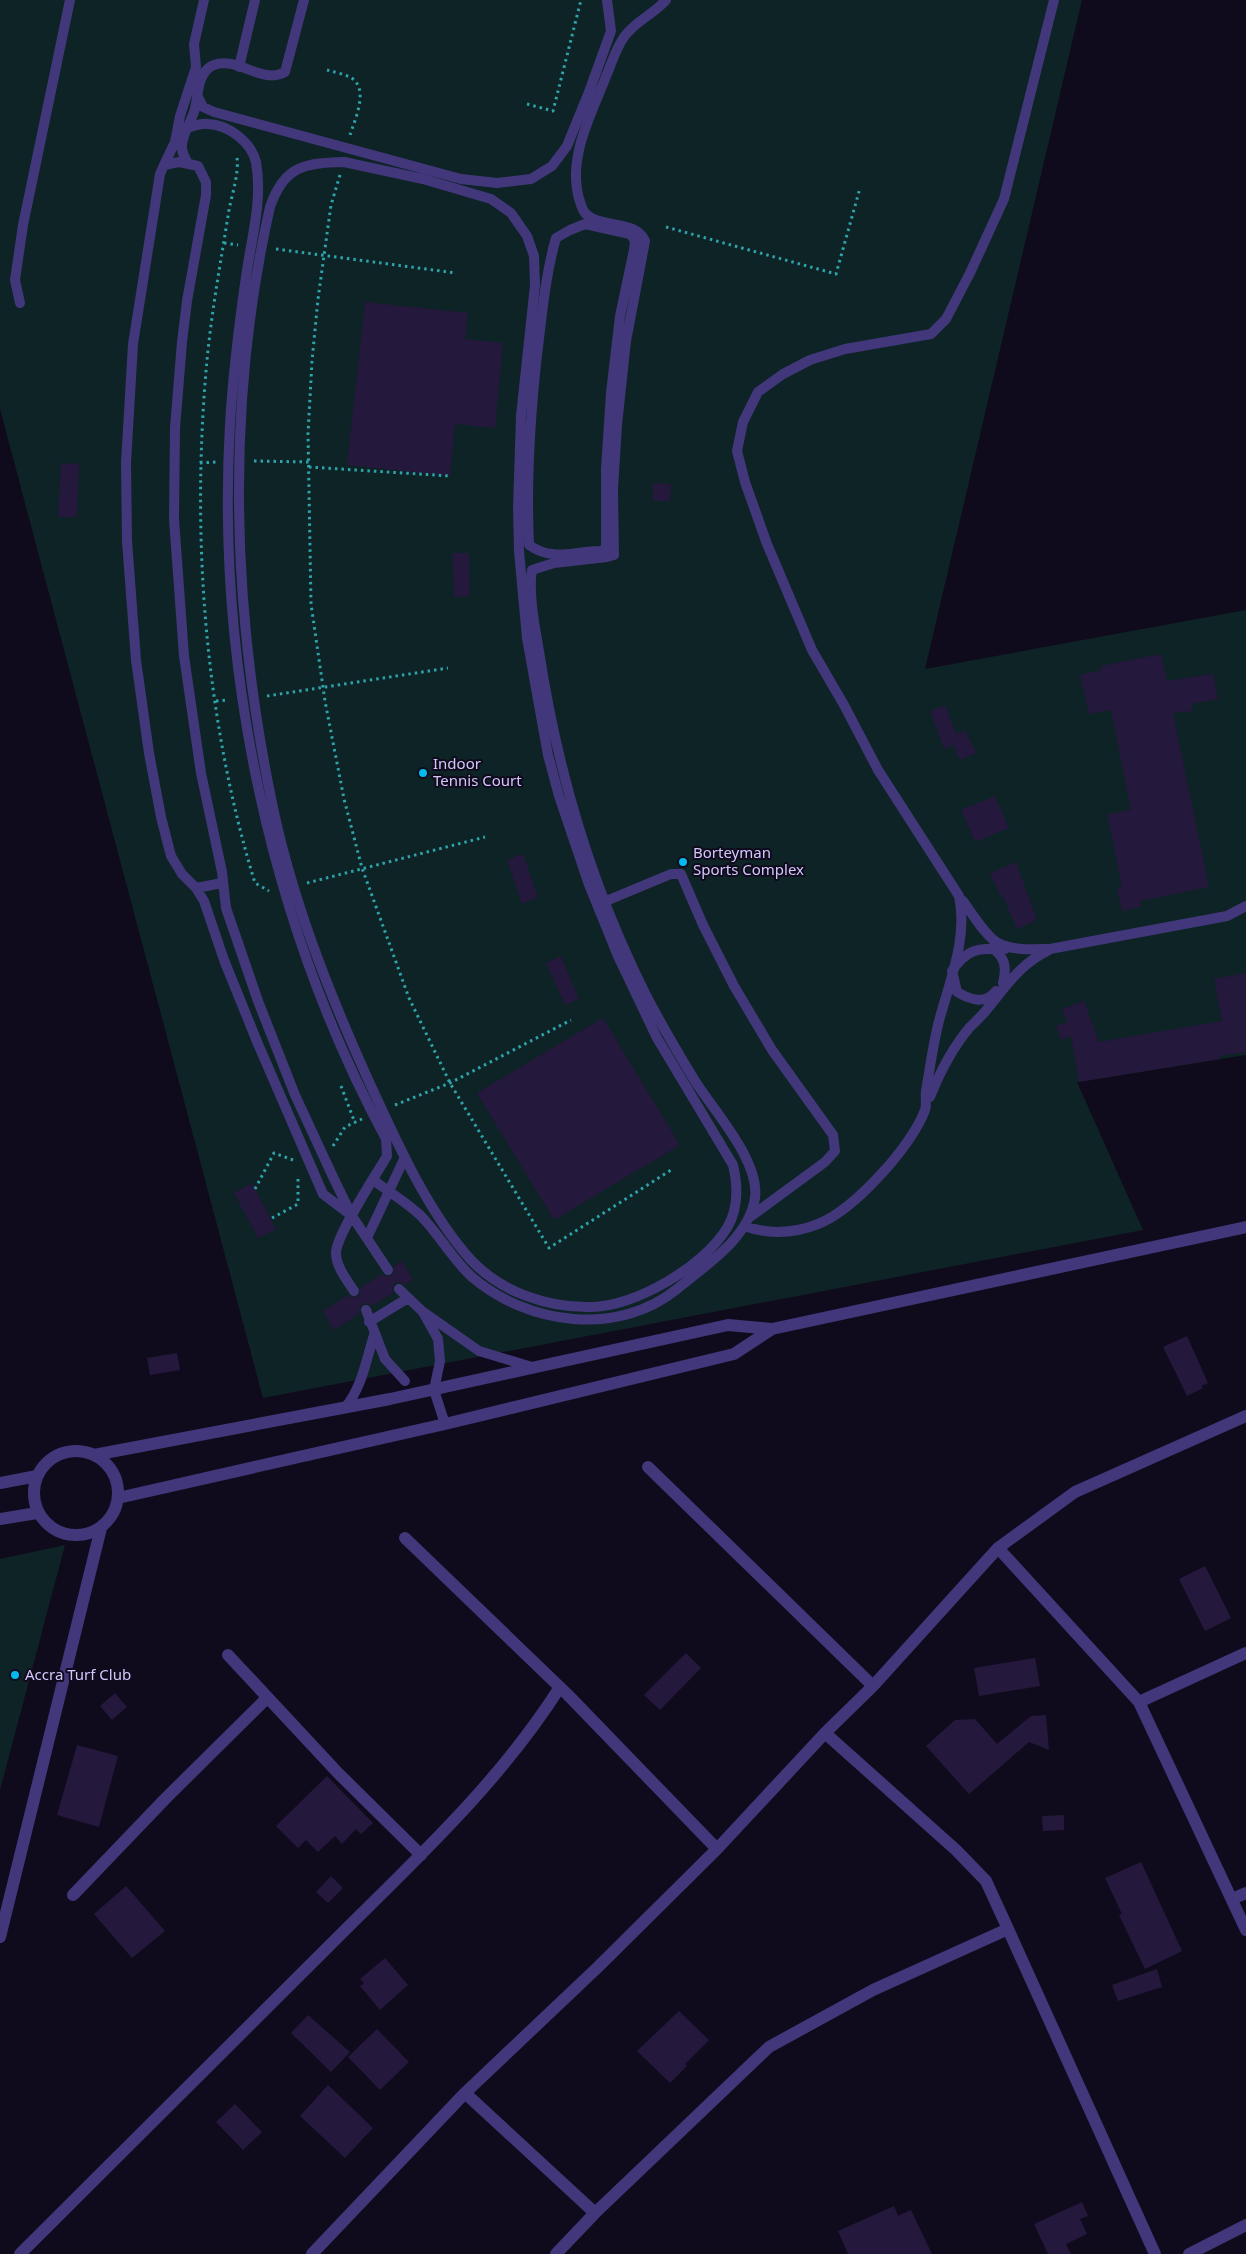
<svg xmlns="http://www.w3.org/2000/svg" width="1246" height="2254" font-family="'Noto Sans',sans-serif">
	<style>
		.green { fill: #0e2325 }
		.building { fill: #24183c }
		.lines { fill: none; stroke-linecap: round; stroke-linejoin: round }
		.path { stroke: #2ea3ab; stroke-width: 3; stroke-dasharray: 2.5 4; stroke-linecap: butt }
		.service { stroke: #42377a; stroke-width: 10 }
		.minor { stroke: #42377a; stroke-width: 12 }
		.poi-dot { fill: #03b9ee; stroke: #100b1c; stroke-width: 2 }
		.labels { text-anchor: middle; stroke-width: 4; stroke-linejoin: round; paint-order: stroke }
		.poi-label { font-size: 15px; fill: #d4c7fe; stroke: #100b1c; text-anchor: start }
	</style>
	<rect width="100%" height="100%" fill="#100b1c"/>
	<path class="green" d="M0 0H1082L925 669 1246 610V1055L1077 1082 1143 1230 263 1398 0 409Z
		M65 1545 0 1790V1559Z"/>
	<path class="building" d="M365 302 468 313 465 339 503 343 495 428 455 424 450 476 347 465Z
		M61 463 79 464 77 517H58Z
		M653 483 671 484 670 501H653Z
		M452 553H469L470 596 454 597Z
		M1161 654 1167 681 1213 674 1218 699 1192 704 1193 711 1173 713 1209 887 1140 901 1142 906 1122 911 1117 888 1122 886 1107 814 1131 810 1111 710 1089 714 1080 675 1102 670 1101 666Z
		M945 705 956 734 965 730 976 753 960 760 953 745 944 749 930 711Z
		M995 796 1009 828 975 842 961 810Z
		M523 854 538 897 522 904 507 860Z
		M1016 862 1037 920 1017 929 1003 896 1001 897 990 873Z
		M561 956 579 999 565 1005 546 963Z
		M1246 973V1052L1219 1056 1220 1059 1079 1082 1071 1036 1061 1040 1056 1026 1067 1022 1062 1009 1084 1001 1099 1042 1222 1021 1214 979Z
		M603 1018 680 1145 554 1220 477 1093Z
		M252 1183 276 1229 258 1238 234 1193Z
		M402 1261 413 1280 405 1285 400 1282 394 1284 392 1288 393 1293 372 1306 368 1303 363 1304 359 1308 360 1313 334 1330 323 1311 348 1295 351 1297H357L360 1294V1288L382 1274 385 1276H391L394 1273V1266Z
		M1187 1336 1208 1383 1201 1386 1203 1388 1187 1396 1163 1347Z
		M177 1353 180 1370 150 1375 147 1358Z
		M1205 1566 1231 1618 1205 1631 1179 1579Z
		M686 1653 701 1668 660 1710 644 1695Z
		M1035 1658 1040 1686 979 1696 974 1668Z
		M115 1693 127 1707 112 1720 100 1706Z
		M1046 1715 1049 1750 1029 1742 969 1794 926 1746 955 1720 975 1719 997 1744 1031 1716Z
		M77 1745 118 1756 99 1827 57 1815Z
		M327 1776 373 1823 361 1834 356 1829 342 1844 335 1836 318 1852 306 1840 298 1848 276 1826Z
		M1064 1815V1830L1043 1831 1042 1816Z
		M1141 1862 1182 1951 1145 1969 1119 1915 1122 1914 1105 1878Z
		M331 1876 343 1888 328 1903 316 1892Z
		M126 1886 165 1931 132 1958 94 1914Z
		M385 1958 408 1985 380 2010 360 1986 364 1983 360 1979Z
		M1157 1969 1162 1987 1118 2001 1112 1985Z
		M679 2011 709 2040 685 2064 687 2066 670 2083 637 2051Z
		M308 2015 350 2052 331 2072 291 2033Z
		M377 2029 409 2062 380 2090 348 2057Z
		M328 2085 373 2128 345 2158 300 2116Z
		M235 2104 262 2132 243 2150 216 2122Z
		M1082 2202 1088 2216 1080 2219 1087 2234 1066 2244 1071 2254H1048L1034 2224Z
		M894 2206 898 2216 911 2210 932 2254H848L838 2231Z"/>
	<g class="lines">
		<path class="path" d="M327 70C334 72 343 74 350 77 370 88 355 119 350 135
			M527 104 553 111 581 0
			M237 158C239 174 232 194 229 210 221 260 212 309 207 360 191 533 204 716 255 883L269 891
			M340 175 331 205 318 299 312 361 308 434 311 604 325 701 344 799 362 868 409 998 450 1083 549 1248 671 1170
			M666 227 836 274 860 188
			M224 243 238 245
			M276 249 456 273
			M254 461 309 462
			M200 463 216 462
			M309 467 450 476
			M267 696 448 668
			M216 701 228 700
			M307 883 485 837
			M341 1086 355 1123
			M395 1105 450 1083 571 1020
			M333 1146 345 1127 362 1119
			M255 1189 274 1153 293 1160
			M272 1218 298 1204V1175"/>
		<path class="service" d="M239 67 255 0
			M198 97 203 107 214 112 461 179 497 183 531 179 552 166 567 146 589 92 611 31 607 0
			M187 128C194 126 201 123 208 124 229 125 251 142 256 162 263 201 251 239 246 277 239 325 233 375 230 424 216 668 270 923 386 1139L387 1156C376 1175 336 1235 336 1253 336 1267 347 1280 354 1291
			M344 162 423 179 491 199 511 213 527 236 534 256 535 285 521 416 518 508 519 551 527 638 548 755 559 796 588 882 618 956 657 1038 733 1165C738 1186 739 1208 727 1228 704 1266 635 1307 591 1307 548 1308 501 1292 471 1260 426 1210 394 1136 366 1075 326 986 290 893 271 798 231 603 226 401 270 207 284 166 304 163 344 162Z
			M188 163C185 158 181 152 182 145 183 133 190 124 194 112 197 103 197 92 200 82 202 75 207 67 214 65 237 56 263 85 285 72L304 0
			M164 165 175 142 180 116 196 67 194 44 204 0
			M585 224 630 234 635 240 634 250 620 316 611 393 606 469V548L601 551C574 551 553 562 529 545 526 481 530 418 537 355 542 316 545 276 556 238L570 230Z
			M20 303 15 280 23 225 70 0
			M196 888 222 883
			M606 901 671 874H681L703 925 734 986 772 1050 833 1135 835 1151 825 1162 750 1217
			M963 901C971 912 986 937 998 943 1013 951 1033 949 1050 949L1227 916 1246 906
			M992 948C1005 957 1007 967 1003 983
			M996 991C985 1005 971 1000 957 992L952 971C967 948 979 948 1005 949
			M930 1097C940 1072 952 1048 970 1027 976 1021 983 1015 988 1008 1009 983 1019 965 1049 950
			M373 1180C388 1191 406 1202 420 1215 439 1234 452 1259 472 1277 528 1325 618 1337 677 1289 706 1265 749 1238 755 1198 760 1161 714 1111 695 1081 678 1053 661 1024 646 995 592 888 557 769 539 651 535 628 528 592 532 570L554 563 607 557 614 555 613 489 617 425 626 341 645 241C636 219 600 229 585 213 581 208 580 201 578 195 569 155 591 115 605 79 611 65 615 50 624 37 635 21 653 15 666 0
			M352 1216 323 1194 258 1044 224 960 204 901 196 888 182 874 171 856 161 817 149 753 136 660 127 541 126 463 133 344 160 174 164 165 179 162 198 166 206 182V195L187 301 182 342 175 428 174 519 184 656 201 773 222 872 226 908 258 1001 295 1095 334 1179 352 1216 388 1270
			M744 1226C770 1235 793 1234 818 1224 854 1210 912 1146 925 1110 927 1105 925 1097 926 1091 930 1068 933 1044 939 1021 950 980 968 938 959 896L878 770 844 705 812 650 767 544 745 482 737 451 743 422 758 392 783 374 810 360 845 349 931 334 946 319 970 273 1004 199 1054 0
			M367 1238 405 1157
			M399 1289 422 1311 479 1351 532 1367
			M366 1310 385 1359 405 1381
			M423 1312 438 1339 440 1361 434 1390 445 1424
			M369 1322 408 1298
			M345 1408C362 1387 366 1361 374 1335"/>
		<path class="minor" d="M34 1493a42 42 0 1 1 84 0a42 42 0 1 1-84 0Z
			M94 1455 390 1399 728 1325 772 1329 1246 1227
			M648 1467 873 1686
			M0 1483 37 1476
			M118 1498 445 1424 734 1354 772 1329
			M0 1519 37 1513
			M405 1538 568 1695 717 1849
			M998 1548 1139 1702 1246 1930
			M228 1655 338 1773 421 1855
			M1139 1702 1246 1653
			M825 1733 956 1850 986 1881 1008 1929
			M73 1895 166 1798 267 1698
			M1232 1899 1246 1893
			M0 1937 101 1528
			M465 2093 595 2213
			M20 2254C123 2151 227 2048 330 1945 411 1864 498 1785 560 1687
			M312 2254 465 2093 598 1967 717 1849 825 1733 873 1686 998 1548 1075 1492 1246 1416
			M556 2254 595 2213 769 2047 873 1990 1008 1929 1155 2254
			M1189 2254 1246 2225"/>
	</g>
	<g class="poi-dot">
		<circle cx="423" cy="773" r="5"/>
		<circle cx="683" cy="862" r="5"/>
		<circle cx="15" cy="1675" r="5"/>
	</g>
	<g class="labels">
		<g class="poi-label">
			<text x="433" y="769">Indoor<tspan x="433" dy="17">Tennis Court</tspan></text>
			<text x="693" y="858">Borteyman<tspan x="693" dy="17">Sports Complex</tspan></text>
			<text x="25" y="1680">Accra Turf Club</text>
		</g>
	</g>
</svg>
